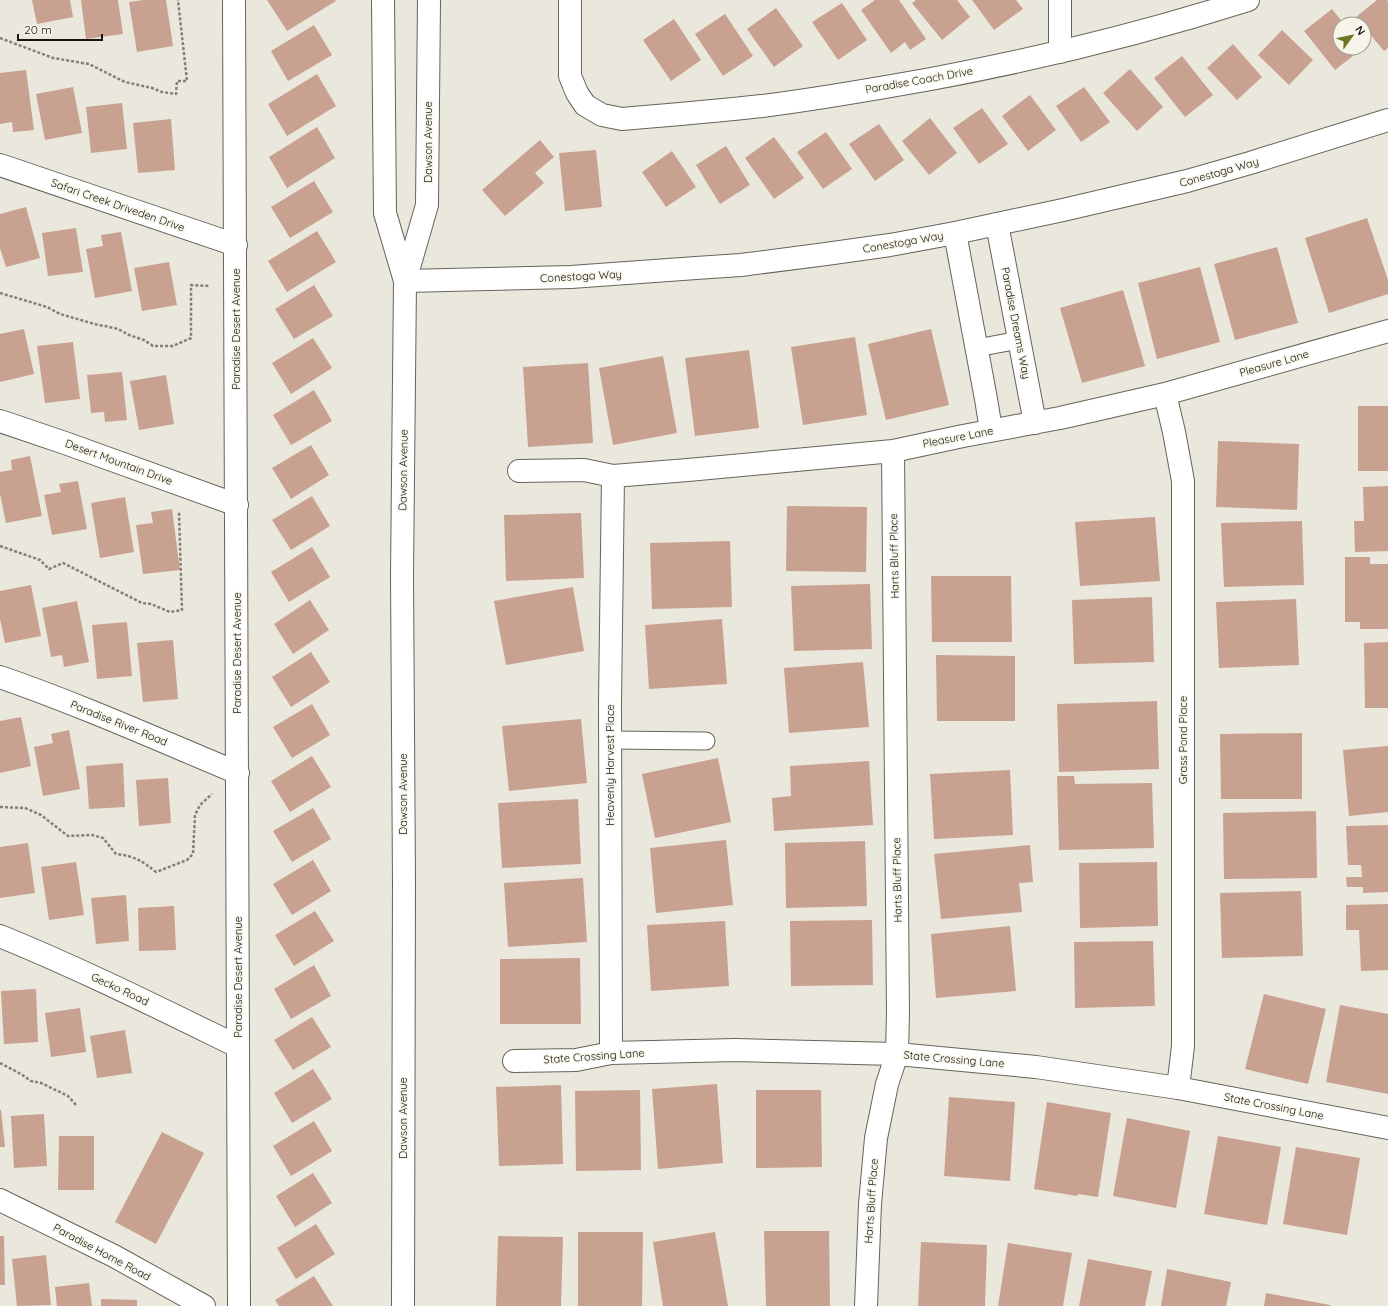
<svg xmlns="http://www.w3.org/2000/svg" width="1388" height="1306" font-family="Quicksand,sans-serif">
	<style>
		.building { fill: #c9a190 }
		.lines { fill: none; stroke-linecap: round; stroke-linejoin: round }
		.lane-casing { stroke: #66645a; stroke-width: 19 }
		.street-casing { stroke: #66645a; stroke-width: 24 }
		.secondary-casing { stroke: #66645a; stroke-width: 24 }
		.path { stroke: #818078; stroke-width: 2.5; stroke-dasharray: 3 2; stroke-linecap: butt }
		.lane { stroke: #fff; stroke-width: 17 }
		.street { stroke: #fff; stroke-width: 22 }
		.secondary { stroke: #fff; stroke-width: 22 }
		.labels { text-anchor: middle; stroke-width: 3; stroke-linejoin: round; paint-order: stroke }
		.street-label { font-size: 11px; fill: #141410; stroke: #f7f5e9 }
	</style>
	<rect width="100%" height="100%" fill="#eae7dc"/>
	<path class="building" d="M32 0H70L73 17 37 24Z
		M81 0H118L123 34 86 39Z
		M143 0H166L173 46 137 52 129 2Z
		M267 0H335L336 1 287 31Z
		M875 0H899L926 39 910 50 905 42 891 53 861 10Z
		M916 0H957L970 17 942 40 912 3Z
		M972 0H1016L1023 9 994 30Z
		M1377 0H1387L1388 2V48L1384 51 1364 27V24H1361L1356 17Z
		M842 3 867 40 838 60 812 22Z
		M776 8 803 46 774 67 747 29Z
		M1332 9 1344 24H1340V48H1363L1335 70 1304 31Z
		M725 14 753 56 723 76 695 34Z
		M674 19 701 60 671 81 643 40Z
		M314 25 332 55 288 81 271 51Z
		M1282 30 1313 60 1289 85 1258 55Z
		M1233 44 1262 77 1237 100 1207 68Z
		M1182 56 1213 95 1185 117 1154 78Z
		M1130 69 1163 107 1137 131 1103 93Z
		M26 70 34 130 13 132 12 122 0 124V73Z
		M317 74 336 106 287 136 268 104Z
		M73 87 82 133 45 140 36 94Z
		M1084 87 1110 122 1081 142 1056 106Z
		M1030 95 1056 130 1028 151 1002 116Z
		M122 103 127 149 91 153 86 107Z
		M982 108 1008 144 979 164 953 128Z
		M930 118 957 153 929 175 902 141Z
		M171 119 175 170 138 173 133 123Z
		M879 124 904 160 875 181 849 144Z
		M317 127 335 158 287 188 269 157Z
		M826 132 852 169 823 189 797 152Z
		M774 137 804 178 774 199 745 158Z
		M540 140 554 157 535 173 544 183 505 216 482 190Z
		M726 146 750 185 720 204 696 165Z
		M596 150 602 207 565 211 559 153Z
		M672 151 696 187 666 207 642 172Z
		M314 181 333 212 290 238 271 207Z
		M26 207 40 258 6 267 0 248V214Z
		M1367 218 1388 280V294L1329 313 1305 238Z
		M76 228 83 272 48 276 42 233Z
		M317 231 336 262 287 292 268 261Z
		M121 232 132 291 95 298 86 249 103 246 101 235Z
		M1277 247 1298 323 1235 340 1214 264Z
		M169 262 177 305 142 311 134 268Z
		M1200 267 1220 342 1157 359 1138 283Z
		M314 285 333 316 294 339 275 309Z
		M1123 290 1145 366 1082 383 1060 308Z
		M24 329 34 374 0 382V334Z
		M931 329 949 405 886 420 868 344Z
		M855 337 867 415 803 425 791 347Z
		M313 338 332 368 291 394 272 363Z
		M73 342 80 399 45 403 37 346Z
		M749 350 759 428 695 436 685 358Z
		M663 356 677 433 613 445 599 368Z
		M588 363 593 443 528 447 523 367Z
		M122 372 127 420 105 422 104 412 91 413 87 375Z
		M166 375 174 424 139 430 130 381Z
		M314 390 332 421 291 445 273 415Z
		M1358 406H1388V471H1358Z
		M1218 441 1299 444 1297 510 1216 507Z
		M311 445 329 475 291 499 272 468Z
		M30 456 42 516 6 523 0 494V472L12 470 11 460Z
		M78 481 87 529 52 535 44 495 61 492 59 484Z
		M1388 486V551L1355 552 1354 521H1364L1363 487Z
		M312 496 330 526 291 550 272 520Z
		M125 497 134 552 100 558 91 503Z
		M787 506 867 507 866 572 786 571Z
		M172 509 180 570 143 574 136 525 153 523 151 512Z
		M581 513 584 578 506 581 504 515Z
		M1155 517 1160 581 1080 586 1075 522Z
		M1302 521 1304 585 1224 587 1221 523Z
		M730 541 732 607 652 609 650 543Z
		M312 547 330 577 289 602 271 572Z
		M1345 557H1370V564H1388V629H1360V622H1345Z
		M931 576H1011L1012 642H932Z
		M870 584 872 649 794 651 791 586Z
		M31 585 41 636 5 643 0 619V591Z
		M573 587 584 651 506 665 494 601Z
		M1152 597 1154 662 1074 664 1072 600Z
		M1296 599 1299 665 1219 668 1216 602Z
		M310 600 329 630 293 654 274 624Z
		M77 601 89 662 64 667 62 655 51 657 42 608Z
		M722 619 727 684 649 689 645 625Z
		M127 622 132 676 97 679 92 625Z
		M173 640 178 699 143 702 137 643Z
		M1388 642V708H1365L1364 643Z
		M311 652 330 682 291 707 272 677Z
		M936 655 1015 656V721H937Z
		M863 662 869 727 789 733 784 668Z
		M1157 701 1159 769 1059 772 1057 704Z
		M312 704 330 735 292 758 273 727Z
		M21 717 31 766 0 773V721Z
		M581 719 587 783 509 791 502 726Z
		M69 730 80 789 43 796 34 747 53 743 51 734Z
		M1302 733V799H1221L1220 734Z
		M1388 746V812L1349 816 1343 750Z
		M312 756 331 787 290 812 271 781Z
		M718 758 731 822 655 838 642 774Z
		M869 761 873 825 774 831 772 798 791 796 790 766Z
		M123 763 125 807 89 809 86 766Z
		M1010 770 1013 835 934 839 930 774Z
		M1057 776H1074L1075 784 1152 783 1154 848 1059 850Z
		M168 778 171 823 139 826 136 780Z
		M578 799 581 864 502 868 498 803Z
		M313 808 331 839 292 862 273 831Z
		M1316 811 1317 878 1224 879 1223 813Z
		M1388 825V892L1363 893V887H1347L1346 877H1362L1361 865H1348L1346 826Z
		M726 840 733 905 656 913 650 848Z
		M865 841 867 906 786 908 785 843Z
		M28 843 35 893 0 898V847Z
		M1030 845 1033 882 1019 883 1022 912 941 919 934 854Z
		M313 860 331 891 292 915 273 884Z
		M76 862 84 915 49 920 41 867Z
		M1157 862 1158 926 1080 928 1079 863Z
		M583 878 587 942 508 947 504 883Z
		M1301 891 1303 956 1222 958 1220 893Z
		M126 895 129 941 96 944 91 898Z
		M1388 904V970L1361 971 1359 930H1346V905Z
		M174 906 176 950 139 951 138 908Z
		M315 911 334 941 294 966 275 935Z
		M872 920 873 985 791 986 790 921Z
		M725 921 729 986 651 991 647 925Z
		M1010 926 1016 991 936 998 931 934Z
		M1153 941 1155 1006 1075 1008 1074 942Z
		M580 958 581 1024H500V959Z
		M314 965 331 996 291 1019 274 989Z
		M36 989 38 1042 4 1044 1 991Z
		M1264 994 1326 1009 1308 1084 1245 1069Z
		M1340 1005 1388 1014V1094L1326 1082Z
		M80 1008 86 1052 51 1057 45 1013Z
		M312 1017 331 1047 293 1070 274 1040Z
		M125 1030 132 1073 97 1078 90 1036Z
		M313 1069 332 1099 292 1123 274 1093Z
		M717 1084 723 1163 658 1169 652 1089Z
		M561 1085 563 1164 499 1166 496 1087Z
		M640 1090 641 1170 576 1171 575 1091Z
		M756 1090H821L822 1167 756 1168Z
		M949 1097 1015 1102 1010 1181 944 1176Z
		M1047 1102 1111 1113 1098 1197 1078 1194 1077 1196 1034 1189Z
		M0 1110H1L5 1147H0Z
		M44 1114 47 1166 14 1168 11 1116Z
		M1127 1118 1190 1131 1176 1208 1113 1196Z
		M314 1121 332 1151 291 1176 273 1146Z
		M162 1132 204 1153 156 1244 115 1222Z
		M59 1136H94V1190H58Z
		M1218 1136 1281 1147 1267 1225 1204 1214Z
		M1296 1147 1360 1158 1347 1235 1283 1224Z
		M313 1173 332 1203 295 1227 276 1196Z
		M316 1224 335 1254 296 1279 277 1248Z
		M764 1231H829L830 1306H766Z
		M578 1232H643L642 1306H578Z
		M715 1232 728 1306H663L653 1242Z
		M0 1236H4L5 1285H0Z
		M498 1236 563 1237 561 1306H496Z
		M921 1242 987 1245 985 1306H918Z
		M1008 1243 1072 1253 1063 1306H998Z
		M46 1255 51 1305 17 1306 12 1259Z
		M1088 1259 1152 1271 1145 1306H1079Z
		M1167 1269 1231 1282 1226 1306H1161Z
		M314 1276 333 1306H279L275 1300Z
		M89 1283 92 1306H57L55 1287Z
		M1266 1293 1330 1305V1306H1264Z
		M101 1299 137 1300V1306H101Z"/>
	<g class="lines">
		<defs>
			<path id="lane" d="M977 348 1019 340
				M610 740 706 741"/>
			<path id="street" d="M234 0 239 1306
				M383 0 385 213 405 281
				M570 0V76L577 93 585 105 602 115 622 119C669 115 716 111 762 106 819 99 875 89 931 79 1038 59 1144 33 1248 0
				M1060 0V52
				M0 165 236 245
				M997 224 1035 423
				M955 233 986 399 991 430
				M405 281 427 205 429 0
				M1165 394 1174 432 1183 481V1046L1178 1088
				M0 421 65 443 237 505
				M519 471 584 470 613 476 688 470 893 451 963 436 1060 418 1165 394 1388 331
				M0 677C81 705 159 740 238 773
				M0 936C81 969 159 1008 237 1046
				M611 1053 610 703 613 476
				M514 1061 576 1060 611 1053 735 1050 897 1054 1036 1067 1178 1088 1388 1128
				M0 1200 114 1256 204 1306
				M866 1306 870 1204 876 1138 887 1084 897 1054 898 1013 893 451"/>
			<path id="secondary" d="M403 1306 404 882 402 575 405 281 571 277 696 268 741 265 826 254 890 245 955 233 1063 210 1187 181 1250 163 1388 120"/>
		</defs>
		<use href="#lane" class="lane-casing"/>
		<use href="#street" class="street-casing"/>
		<use href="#secondary" class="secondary-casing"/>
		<path class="path" d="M0 38 53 58 89 64 125 82 152 88 162 92 176 94 177 81H187L178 0
			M0 293 47 307 60 314 98 325 105 326 118 329 129 335 144 340 153 346H173L191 338V285L209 286
			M0 546 40 560 49 569 63 563 142 603 151 604 170 612 182 610 179 512
			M0 807 25 808 41 815 68 836 92 835 103 838 116 854C135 856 142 861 156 872L187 860 193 854 195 815 200 805 212 794
			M0 1063 21 1074 31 1081 41 1083 68 1096 77 1106"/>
		<use href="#lane" class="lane"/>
		<use href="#street" class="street"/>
		<use href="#secondary" class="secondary"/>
	</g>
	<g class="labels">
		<g class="street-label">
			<text transform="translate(919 80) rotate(-10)" y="4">Paradise Coach Drive</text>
			<text transform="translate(428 142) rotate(-90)" y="4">Dawson Avenue</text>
			<text transform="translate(1219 172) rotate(-16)" y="4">Conestoga Way</text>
			<text transform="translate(118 205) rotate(19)" y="4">Safari Creek Driveden Drive</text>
			<text transform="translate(903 242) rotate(-10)" y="4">Conestoga Way</text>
			<text transform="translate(581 276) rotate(-3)" y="4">Conestoga Way</text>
			<text transform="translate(1016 323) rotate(79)" y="4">Paradise Dreams Way</text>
			<text transform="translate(236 329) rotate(-90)" y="4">Paradise Desert Avenue</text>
			<text transform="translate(1274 363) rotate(-16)" y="4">Pleasure Lane</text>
			<text transform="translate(958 437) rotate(-11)" y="4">Pleasure Lane</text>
			<text transform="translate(119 462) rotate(20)" y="4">Desert Mountain Drive</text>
			<text transform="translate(403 470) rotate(-89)" y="4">Dawson Avenue</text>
			<text transform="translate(894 556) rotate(-91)" y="4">Harts Bluff Place</text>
			<text transform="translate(237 653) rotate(-90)" y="4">Paradise Desert Avenue</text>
			<text transform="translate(119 723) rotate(22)" y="4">Paradise River Road</text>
			<text transform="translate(1183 740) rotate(-90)" y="4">Grass Pond Place</text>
			<text transform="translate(610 765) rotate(-90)" y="4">Heavenly Harvest Place</text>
			<text transform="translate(403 794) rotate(-90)" y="4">Dawson Avenue</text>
			<text transform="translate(897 880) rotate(-91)" y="4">Harts Bluff Place</text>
			<text transform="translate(238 977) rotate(-90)" y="4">Paradise Desert Avenue</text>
			<text transform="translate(120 989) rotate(25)" y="4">Gecko Road</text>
			<text transform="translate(594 1056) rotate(-4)" y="4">State Crossing Lane</text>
			<text transform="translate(954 1059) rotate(5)" y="4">State Crossing Lane</text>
			<text transform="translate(1274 1106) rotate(11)" y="4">State Crossing Lane</text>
			<text transform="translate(403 1118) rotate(-90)" y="4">Dawson Avenue</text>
			<text transform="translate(871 1201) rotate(-86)" y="4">Harts Bluff Place</text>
			<text transform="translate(102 1252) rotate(28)" y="4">Paradise Home Road</text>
		</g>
	</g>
	<g transform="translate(1352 36) rotate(57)"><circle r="19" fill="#f7f5e9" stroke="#9c9b92"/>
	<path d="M0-3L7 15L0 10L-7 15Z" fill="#6e7721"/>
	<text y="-6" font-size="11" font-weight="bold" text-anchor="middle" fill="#141410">N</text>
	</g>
	<path d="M18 34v6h84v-6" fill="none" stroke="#141410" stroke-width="2"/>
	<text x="24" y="34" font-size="12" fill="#141410" stroke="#f7f5e9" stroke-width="3" paint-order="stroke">20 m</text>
</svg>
